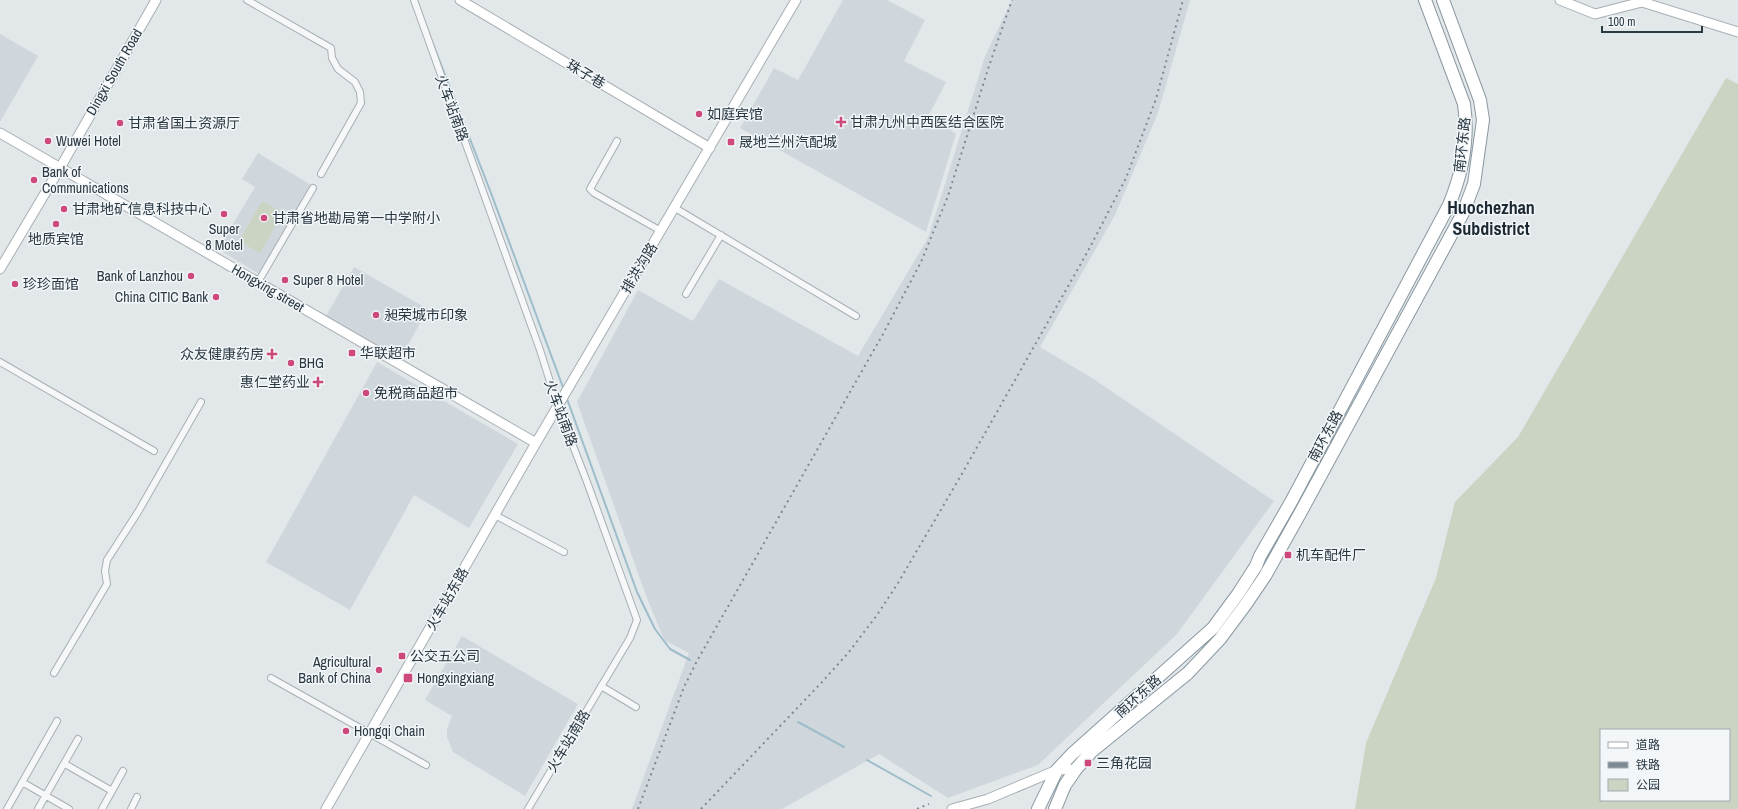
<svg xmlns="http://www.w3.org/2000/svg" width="1738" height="809" font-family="'Archivo Narrow','Noto Sans SC',sans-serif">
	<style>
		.built { fill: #d0d7dc }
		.green { fill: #cbd4c3; fill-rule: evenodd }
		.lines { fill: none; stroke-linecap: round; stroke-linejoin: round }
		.stream { stroke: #9ebdca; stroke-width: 2 }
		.street-casing { stroke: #a7afb4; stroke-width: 8 }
		.secondary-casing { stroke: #a7afb4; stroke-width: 11 }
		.highway-casing { stroke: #8a98a1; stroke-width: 14 }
		.street { stroke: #f5f7f9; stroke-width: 6 }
		.secondary { stroke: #fff; stroke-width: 9 }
		.highway { stroke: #fff; stroke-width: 12 }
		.rail { stroke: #7c8a94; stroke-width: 2; stroke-dasharray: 2 4; stroke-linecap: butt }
		.poi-dot { fill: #cd497b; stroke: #f2f6f8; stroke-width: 1.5 }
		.labels { text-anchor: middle; stroke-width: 3; stroke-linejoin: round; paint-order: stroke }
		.street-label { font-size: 14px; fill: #2a3842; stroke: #f2f6f8 }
		.poi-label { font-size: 14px; fill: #2a3842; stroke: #f2f6f8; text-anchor: start }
		.district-label { font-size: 18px; font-weight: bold; fill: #1c2933; stroke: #f2f6f8 }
	</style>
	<rect width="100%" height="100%" fill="#e2e7ea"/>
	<path class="built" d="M843 0H887L925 20 904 61 946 82 929 115 956 134 926 232 740 128 774 68 798 80Z
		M1012 0H1190L1158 113 1115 215 1040 347 1092 378 1274 501 1177 634 1038 765 948 798 879 754 782 809H632L689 653 664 640 645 593 577 402 638 290 693 321 719 279 858 356 928 238 985 56Z
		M0 34 38 56 0 122Z
		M258 153 311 185 259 274 218 249 255 187 242 179Z
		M354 267 428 309 400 359 326 316Z
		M377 362 518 444 469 528 414 495 350 610 266 562Z
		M462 636 578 704 525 796 453 752 447 737V729L452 716 425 700Z"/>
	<path class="green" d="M1726 78 1738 84V809H1355L1366 743 1436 578 1455 502 1518 437ZM1601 730H1729V800H1601Z
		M262 201 283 213 260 253 239 241Z"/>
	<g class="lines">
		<path class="stream" d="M426 26 491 193 564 390
			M566 396 637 592 655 629 670 649 690 660
			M798 722 844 747
			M867 760 931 796"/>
		<defs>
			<path id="street" d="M247 0 331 48 332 58 338 69 355 82 360 92 361 103 321 174
				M414 0 540 350 558 407 587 482 637 620 630 638 528 809
				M617 141 590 189 594 193 661 231
				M675 208 856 316
				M258 282 313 188
				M686 294 721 235
				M0 362 154 451
				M495 515 564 552
				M54 673 107 584 105 571 107 560 138 512 201 402
				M271 678 426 765
				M601 686 636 707
				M65 764 112 791
				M22 782 69 809
				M7 809 57 721
				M38 809 78 739
				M102 809 123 771
				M131 809 137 797"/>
			<path id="secondary" d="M460 0 710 148
				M1560 0 1595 14 1642 2 1738 32
				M0 133 536 443
				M0 269 60 168 156 0
				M326 809 536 443 796 0
				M952 809 988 799 1057 770 1076 769"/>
			<path id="highway" d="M1038 809 1057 770 1072 754 1213 628 1238 594 1256 566 1260 556 1291 502 1449 205C1462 174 1469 138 1464 104L1425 0
				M1055 809 1065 785 1076 769 1092 751 1188 673 1220 639 1246 604 1265 576 1303 508 1463 213 1474 184 1483 120 1480 100 1443 0"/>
		</defs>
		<use href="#street" class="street-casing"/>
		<use href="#secondary" class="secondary-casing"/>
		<use href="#highway" class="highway-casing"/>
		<use href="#street" class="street"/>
		<use href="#secondary" class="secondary"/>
		<use href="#highway" class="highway"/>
		<path class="rail" d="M638 809 684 687 697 661 883 334 921 262 948 196 989 66 1012 0
			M701 809 823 681 849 652 877 615 898 583 963 472 1088 251 1126 178 1156 99 1183 0
			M917 809 929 804"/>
	</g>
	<g class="poi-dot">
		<circle cx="699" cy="114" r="4"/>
		<path d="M839 116h4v4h4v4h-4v4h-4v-4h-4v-4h4z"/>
		<circle cx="120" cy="123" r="4"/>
		<circle cx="48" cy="141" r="4"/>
		<rect x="727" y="138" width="8" height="8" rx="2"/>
		<circle cx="34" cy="180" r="4"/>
		<circle cx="64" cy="209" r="4"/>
		<circle cx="224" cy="214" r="4"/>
		<circle cx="264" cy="218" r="4"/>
		<circle cx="56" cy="224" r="4"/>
		<circle cx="191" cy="276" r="4"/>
		<circle cx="285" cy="280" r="4"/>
		<circle cx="15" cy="284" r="4"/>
		<circle cx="216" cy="297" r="4"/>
		<circle cx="376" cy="315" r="4"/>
		<rect x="348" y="349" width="8" height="8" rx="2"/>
		<path d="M270 348h4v4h4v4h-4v4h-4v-4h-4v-4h4z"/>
		<circle cx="291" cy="363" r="4"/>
		<path d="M316 376h4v4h4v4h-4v4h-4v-4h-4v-4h4z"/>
		<circle cx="366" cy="393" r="4"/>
		<rect x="1284" y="551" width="8" height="8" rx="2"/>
		<rect x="398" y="652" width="8" height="8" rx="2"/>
		<circle cx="379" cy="670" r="4"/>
		<rect x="403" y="673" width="10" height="10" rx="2"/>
		<circle cx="346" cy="731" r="4"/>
		<rect x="1084" y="759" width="8" height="8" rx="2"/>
	</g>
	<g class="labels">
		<g class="street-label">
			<text transform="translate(114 72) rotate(-60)" y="5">Dingxi South Road</text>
			<text transform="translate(586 74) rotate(31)" y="5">珠子巷</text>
			<text transform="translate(452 108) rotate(70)" y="5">火车站南路</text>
			<text transform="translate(1462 145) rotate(-84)" y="5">南环东路</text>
			<text transform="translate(639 268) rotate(-59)" y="5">排洪沟路</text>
			<text transform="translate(268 288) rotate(30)" y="5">Hongxing street</text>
			<text transform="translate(561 413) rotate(70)" y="5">火车站南路</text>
			<text transform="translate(1325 436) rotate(-62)" y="5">南环东路</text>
			<text transform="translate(447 599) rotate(-60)" y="5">火车站东路</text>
			<text transform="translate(1138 696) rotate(-42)" y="5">南环东路</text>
			<text transform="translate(568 741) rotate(-59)" y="5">火车站南路</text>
		</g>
		<g class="poi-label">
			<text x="707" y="119">如庭宾馆</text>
			<text x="850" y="127">甘肃九州中西医结合医院</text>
			<text x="128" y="128">甘肃省国土资源厅</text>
			<text x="56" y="146">Wuwei Hotel</text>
			<text x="739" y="147">晟地兰州汽配城</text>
			<text x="42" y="177">Bank of<tspan x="42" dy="16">Communications</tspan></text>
			<text x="72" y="214">甘肃地矿信息科技中心</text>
			<text x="272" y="223">甘肃省地勘局第一中学附小</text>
			<text x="224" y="234" text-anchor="middle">Super<tspan x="224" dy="16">8 Motel</tspan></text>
			<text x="56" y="244" text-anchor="middle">地质宾馆</text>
			<text x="183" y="281" text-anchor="end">Bank of Lanzhou</text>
			<text x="293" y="285">Super 8 Hotel</text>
			<text x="23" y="289">珍珍面馆</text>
			<text x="208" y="302" text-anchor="end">China CITIC Bank</text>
			<text x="384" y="320">昶荣城市印象</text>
			<text x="360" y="358">华联超市</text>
			<text x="264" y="359" text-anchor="end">众友健康药房</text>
			<text x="299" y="368">BHG</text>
			<text x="310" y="387" text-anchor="end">惠仁堂药业</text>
			<text x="374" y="398">免税商品超市</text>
			<text x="1296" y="560">机车配件厂</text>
			<text x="410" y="661">公交五公司</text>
			<text x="371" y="667" text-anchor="end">Agricultural<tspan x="371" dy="16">Bank of China</tspan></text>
			<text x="417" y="683">Hongxingxiang</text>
			<text x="354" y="736">Hongqi Chain</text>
			<text x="1096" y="768">三角花园</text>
		</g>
		<g class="district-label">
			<text x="1491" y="214">Huochezhan<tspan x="1491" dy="21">Subdistrict</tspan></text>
		</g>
	</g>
	<rect x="1600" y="729" width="130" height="72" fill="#f2f6f8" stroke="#a2aaaf"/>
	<rect x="1608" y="742" width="20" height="6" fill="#ffffff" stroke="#a2aaaf"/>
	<text x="1636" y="749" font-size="12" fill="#2a3842">道路</text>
	<rect x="1608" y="762" width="20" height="6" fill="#7c8a94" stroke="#a2aaaf"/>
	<text x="1636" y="769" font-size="12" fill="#2a3842">铁路</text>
	<rect x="1608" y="779" width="20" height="12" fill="#cbd4c3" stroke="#a2aaaf"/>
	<text x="1636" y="789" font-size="12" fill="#2a3842">公园</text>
	<path d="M1602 26v6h100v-6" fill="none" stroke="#2a3842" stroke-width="2"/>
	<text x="1608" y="26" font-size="12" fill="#2a3842" stroke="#f2f6f8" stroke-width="3" paint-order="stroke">100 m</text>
</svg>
